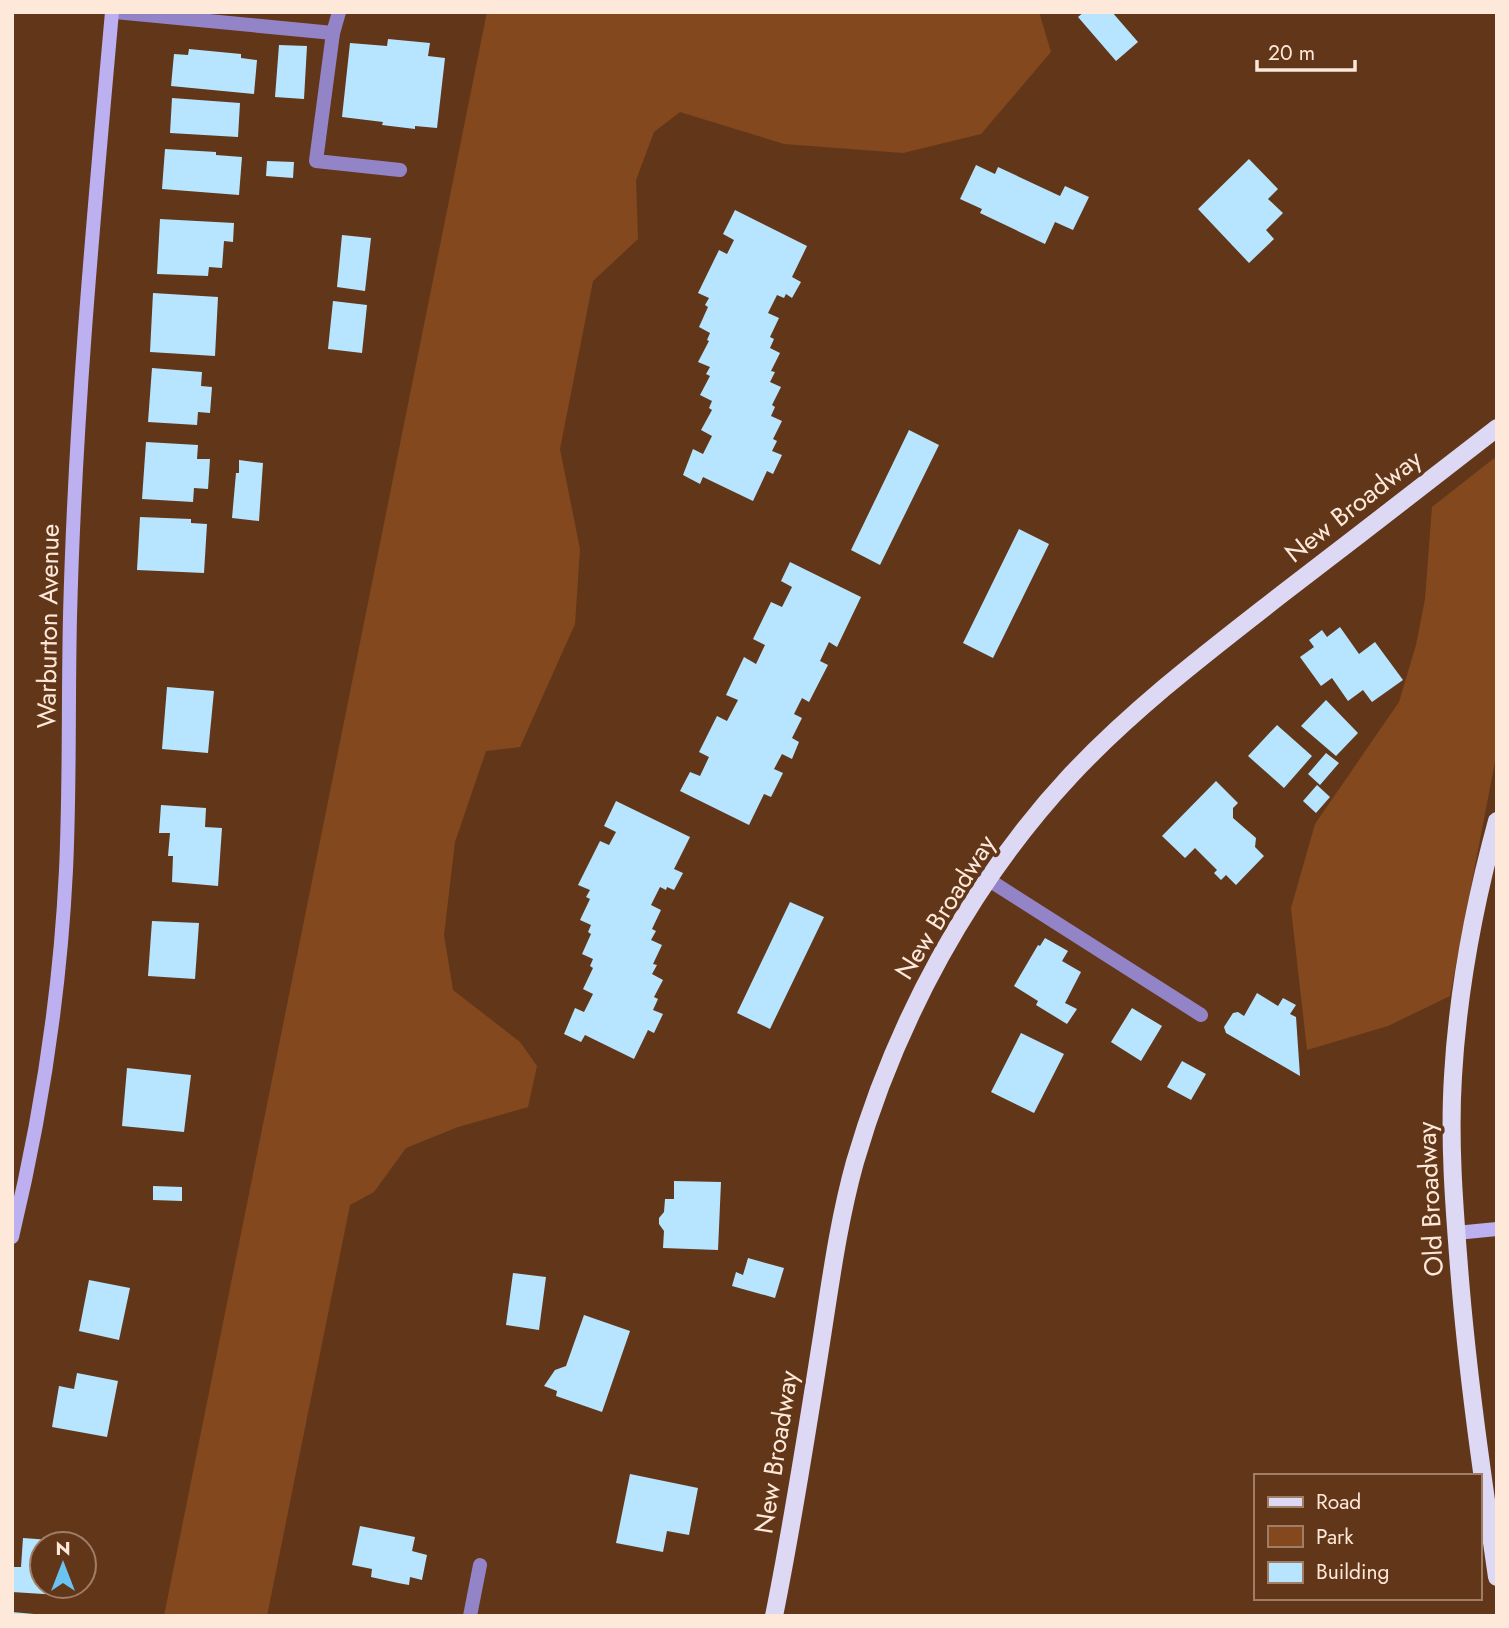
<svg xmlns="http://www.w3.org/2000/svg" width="1509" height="1628" font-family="Jost,sans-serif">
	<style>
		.green { fill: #83481e }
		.building { fill: #b7e5ff }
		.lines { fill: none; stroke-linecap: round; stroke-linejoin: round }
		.lane { stroke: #9384c8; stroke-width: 14 }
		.street { stroke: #9384c8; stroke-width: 14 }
		.secondary { stroke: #bdb0f1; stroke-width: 14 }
		.primary { stroke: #ddd8f4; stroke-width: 18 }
		.labels { text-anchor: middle; stroke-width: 7; stroke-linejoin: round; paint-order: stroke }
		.street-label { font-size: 26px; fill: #fee8da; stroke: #623719 }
	</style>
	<rect width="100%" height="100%" fill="#623719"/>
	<path class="green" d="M487 12H1039L1051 52 981 134 903 153 784 144 680 112 654 132 636 180 638 239 593 281 560 449 580 549 575 624 520 747 486 751 455 842 444 935 453 990 520 1042 537 1066 528 1107 458 1127 406 1148 374 1192 350 1205 267 1616H164Z
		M1497 456V751L1450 996 1388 1026 1307 1050 1291 908 1315 824 1399 702 1416 645 1425 599 1432 507Z"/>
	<path class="building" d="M1084 12H1112L1138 42 1116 61 1078 17Z
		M388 39 430 43 428 56 445 58 437 128 415 126V129L382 125 383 122 342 117 350 43 387 46Z
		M279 45 307 46 304 99 275 97Z
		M189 49 241 54V58L257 60 254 94 171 86 174 54 188 55Z
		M172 98 240 103 238 137 170 133Z
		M165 149 216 152V155L242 157 239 195 162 189Z
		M1249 159 1278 189 1268 199 1283 213 1266 230 1274 239 1249 263 1198 209Z
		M267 161 294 162 293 178 266 176Z
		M976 165 995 174 998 167 1060 196 1065 186 1089 197 1073 230 1055 222 1045 244 980 213 982 209 960 199Z
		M735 210 807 246 792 277 801 282 792 298 786 294 784 298 777 295 768 313 779 318 770 337 774 339 770 348 780 353 771 371 775 372 770 382 781 387 772 405 775 407 771 416 782 421 773 439 777 441 772 451 782 455 773 474 767 471 753 501 703 477 700 484 683 475 693 449 703 454 712 436 701 430 712 410 709 408 712 401 700 395 710 376 706 374 710 367 698 362 709 341 707 340 710 333 699 327 708 307 705 305 709 298 698 293 719 250 727 254 734 240 723 234Z
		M160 219 234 223 233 242 224 241 222 268 209 267 208 276 157 274Z
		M342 235 371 238 365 291 337 287Z
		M153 293 218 297 215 356 150 352Z
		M333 301 367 305 362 353 328 349Z
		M152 368 202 372 201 386 212 387 210 413 198 412 197 425 148 422Z
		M909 430 939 445 880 565 851 550Z
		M146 442 198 445 197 459H210L208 489 194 488 193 502 142 499Z
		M239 460 263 463 259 521 232 518 236 473H239Z
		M140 517 191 519V523L207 524 204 573 137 570Z
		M1019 529 1049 544 993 658 963 643Z
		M790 562 861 597 837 647 829 642 820 661 828 665 809 702 802 698 794 714 802 718 792 738 799 742 792 759 782 754 774 769 783 773 771 797 764 794 749 825 680 791 690 772 700 776 709 757 699 752 717 716 727 721 738 700 726 695 744 657 756 664 765 645 753 639 771 602 782 607 792 587 781 581Z
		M1340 627 1359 654 1375 642 1403 680 1372 702 1363 690 1348 701 1332 678 1321 686 1300 657 1314 647 1309 640 1322 630 1327 637Z
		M167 687 214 691 208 753 162 749Z
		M1326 700 1358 733 1336 756 1301 726Z
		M1277 725 1312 756 1284 788 1248 756Z
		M1326 753 1339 763 1320 785 1308 774Z
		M1216 781 1238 803 1233 808V818L1256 838 1255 847 1264 856 1236 885 1226 875 1221 880 1214 873 1217 870 1195 848 1185 858 1162 836Z
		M1317 785 1330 797 1316 813 1303 801Z
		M616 801 690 837 674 869 683 873 674 890 667 887 666 890 660 887 651 905 661 910 652 929 656 931 651 940 662 945 653 964 657 965 652 974 663 980 654 997 658 999 653 1010 663 1014 654 1033 648 1030 634 1059 585 1035 581 1042 564 1034 575 1008 584 1012 593 994 583 989 593 968 590 966 593 959 582 954 591 934 588 932 591 925 580 920 590 899 586 897 590 890 578 885 600 841 609 845 616 832 604 826Z
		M161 805 206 808 205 827 222 828 218 886 172 882 173 856H168L170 833H159Z
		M790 902 824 917 770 1029 737 1013Z
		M152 921 199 923 195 979 148 976Z
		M1045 938 1068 951 1062 961 1081 972 1065 1003 1077 1009 1067 1024 1036 1005 1038 1001 1014 986 1038 945 1040 946Z
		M1257 993 1278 1006 1283 998 1296 1005 1290 1014 1296 1017 1300 1076 1226 1033 1224 1027 1233 1013 1238 1012 1244 1016Z
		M1132 1008 1162 1026 1141 1061 1111 1042Z
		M1021 1033 1064 1054 1034 1113 991 1092Z
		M1182 1061 1206 1074 1191 1100 1167 1087Z
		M127 1068 191 1075 184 1132 122 1126Z
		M674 1181 721 1182 718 1250 663 1248 664 1231 659 1224V1218L664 1212 665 1199H674Z
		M153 1186 182 1187V1201L153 1200Z
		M748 1258 784 1268 775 1298 732 1286 736 1272 743 1275Z
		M513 1273 546 1277 539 1330 506 1325Z
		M89 1280 130 1288 119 1340 79 1331Z
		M584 1315 630 1331 602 1412 556 1396 557 1391 544 1386 555 1370 566 1366Z
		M77 1373 118 1381 107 1437 52 1427 59 1386 74 1389Z
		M630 1474 698 1488 689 1535 667 1531 663 1552 616 1543Z
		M360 1526 415 1537 412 1551 427 1555 422 1580 410 1577 409 1585 398 1583 371 1577 372 1569 352 1565Z
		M23 1538 64 1541 63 1544H42V1586H60L59 1595 12 1592 14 1567H21Z
		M12 1612 34 1614V1616H12Z"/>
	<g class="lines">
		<path class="lane" d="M339 12 333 33 316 161 400 170
			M989 880 1201 1015"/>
		<path class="street" d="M115 12 333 33
			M470 1616 480 1565"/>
		<path class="secondary" d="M1456 1233 1497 1229
			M12 1237C41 1117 60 994 66 870 70 786 68 701 70 617 75 415 94 213 112 12"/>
		<path class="primary" d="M1497 821C1474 905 1458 989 1453 1076 1449 1140 1454 1204 1459 1267 1467 1371 1482 1474 1497 1577
			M774 1616C792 1527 806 1438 820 1349 830 1286 838 1223 855 1162 896 1021 971 882 1071 775 1135 707 1209 651 1282 594 1354 539 1425 484 1497 428"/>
	</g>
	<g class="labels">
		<g class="street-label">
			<text transform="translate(1353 506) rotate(-38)" y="9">New Broadway</text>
			<text transform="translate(48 626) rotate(-89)" y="9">Warburton Avenue</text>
			<text transform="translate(945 907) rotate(-58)" y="9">New Broadway</text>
			<text transform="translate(1430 1199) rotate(-93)" y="9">Old Broadway</text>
			<text transform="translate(776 1452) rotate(-81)" y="9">New Broadway</text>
		</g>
	</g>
	<rect width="1509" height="1628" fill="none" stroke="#fee8da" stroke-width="28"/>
	<rect x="1254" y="1474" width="228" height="126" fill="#623719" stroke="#a07e66" stroke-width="2"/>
	<rect x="1268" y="1497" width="35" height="10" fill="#ddd8f4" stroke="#a07e66" stroke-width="2"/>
	<text x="1316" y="1509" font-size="21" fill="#fee8da">Road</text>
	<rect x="1268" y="1526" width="35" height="21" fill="#83481e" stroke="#a07e66" stroke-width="2"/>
	<text x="1316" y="1544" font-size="21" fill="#fee8da">Park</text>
	<rect x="1268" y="1562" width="35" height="21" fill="#b7e5ff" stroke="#a07e66" stroke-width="2"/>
	<text x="1316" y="1579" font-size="21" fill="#fee8da">Building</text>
	<g transform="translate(63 1565)"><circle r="33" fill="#623719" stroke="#a07e66" stroke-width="2"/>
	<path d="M0-5L12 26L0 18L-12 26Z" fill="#6ac3f1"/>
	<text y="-10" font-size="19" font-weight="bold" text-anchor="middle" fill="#fee8da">N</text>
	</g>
	<path d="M1257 60v10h98v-10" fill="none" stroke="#fee8da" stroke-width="3.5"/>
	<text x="1268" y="60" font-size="21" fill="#fee8da" stroke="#623719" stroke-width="5" paint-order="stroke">20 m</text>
</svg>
